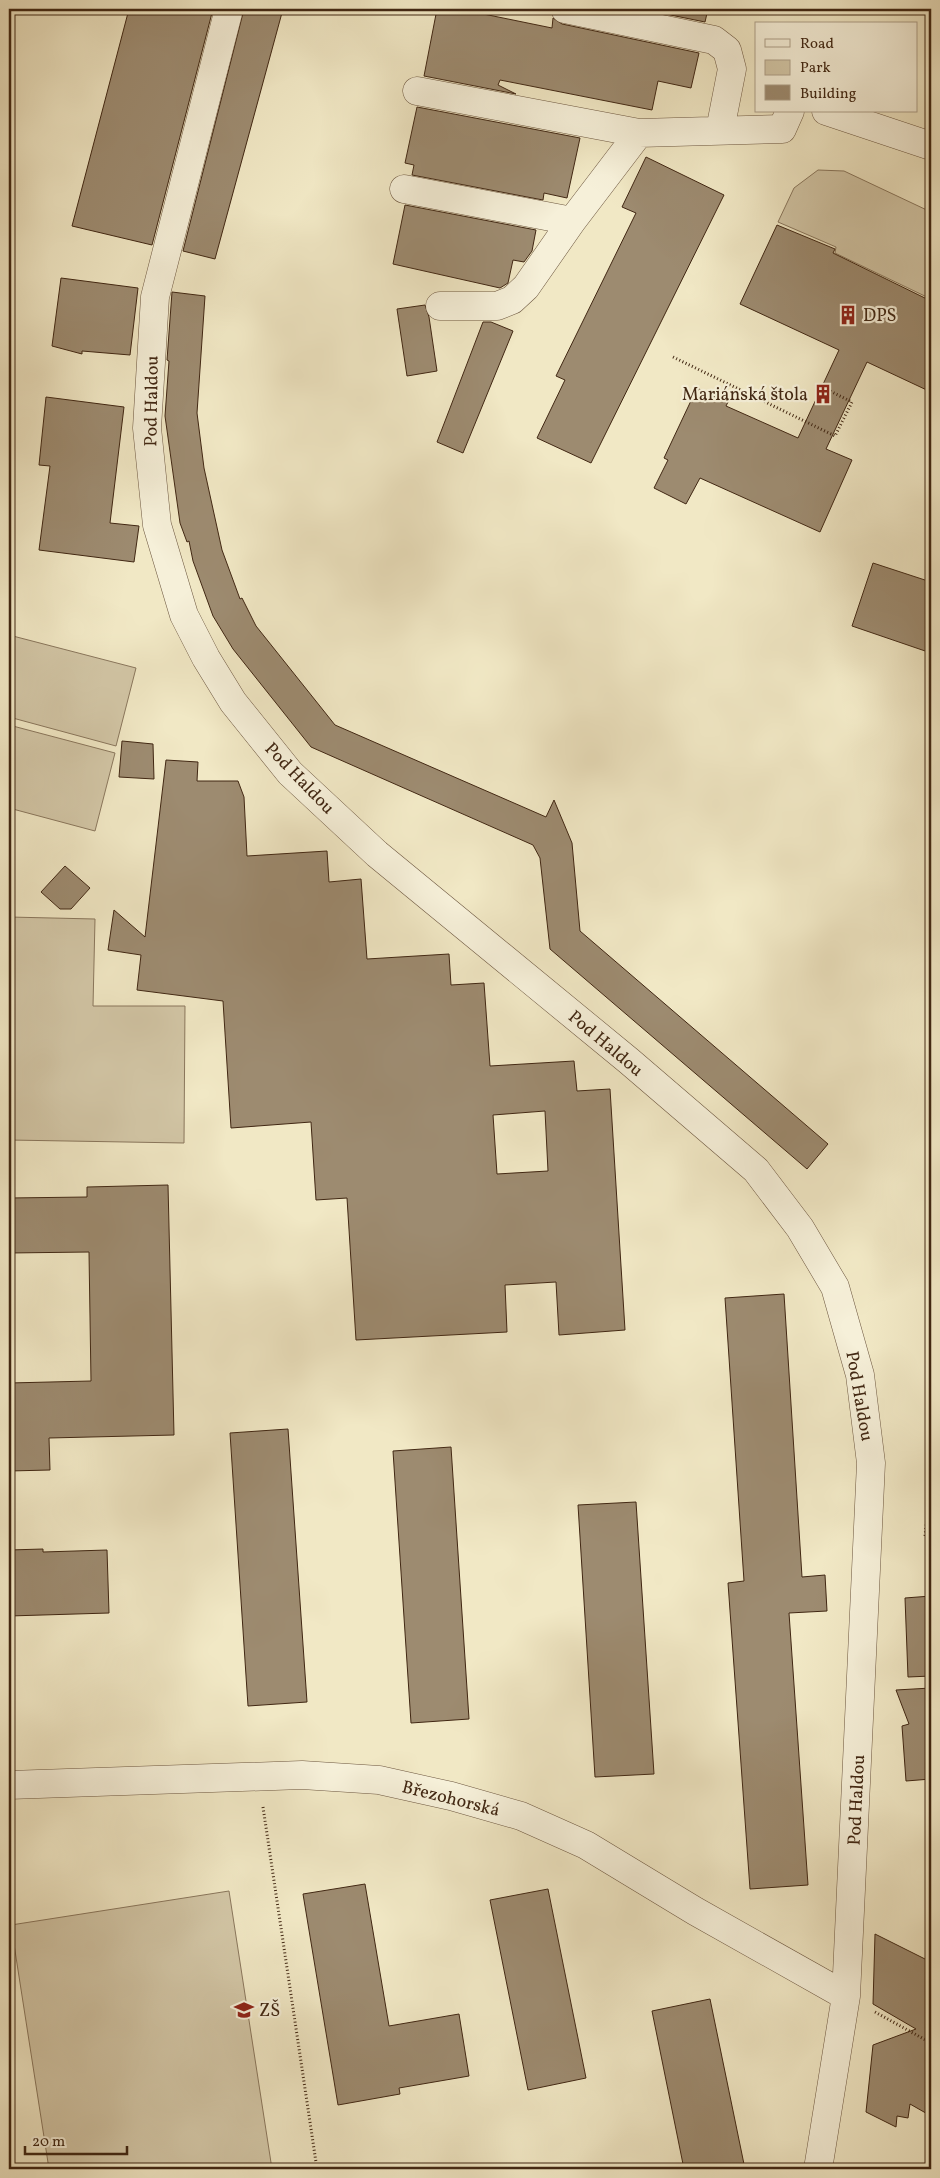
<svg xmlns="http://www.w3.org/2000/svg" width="940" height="2178" font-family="Vollkorn,serif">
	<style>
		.green { fill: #d3c7a7; stroke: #8a775d }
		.building { fill: #9d8b70; stroke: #412713; fill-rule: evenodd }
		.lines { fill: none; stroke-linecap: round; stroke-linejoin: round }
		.minor-casing { stroke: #6d5740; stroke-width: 29 }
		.path { stroke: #412713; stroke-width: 3; stroke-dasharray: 1 2.5; stroke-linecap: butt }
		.minor { stroke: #f6f0d9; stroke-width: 28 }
		.labels { text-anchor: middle; stroke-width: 4.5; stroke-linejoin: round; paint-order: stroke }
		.poi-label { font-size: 18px; fill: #412713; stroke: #f6f0d9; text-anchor: start }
		.street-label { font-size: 18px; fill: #412713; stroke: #f6f0d9 }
	</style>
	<rect width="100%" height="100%" fill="#f1e8c5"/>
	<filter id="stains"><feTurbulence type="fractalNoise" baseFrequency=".004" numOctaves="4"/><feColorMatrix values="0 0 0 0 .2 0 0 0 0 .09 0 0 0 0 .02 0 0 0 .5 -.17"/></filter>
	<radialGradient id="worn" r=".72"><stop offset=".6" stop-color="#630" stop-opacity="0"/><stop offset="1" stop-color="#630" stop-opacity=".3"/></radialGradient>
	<path class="green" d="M818 170 844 171 931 212V299L835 253 836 247 778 222 794 188Z
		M9 635 136 668 116 746 9 717Z
		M9 725 115 753 95 831 9 808Z
		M9 917 95 919 93 1006H185L184 1143 9 1140Z
		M229 1891 272 2169H49L11 1925Z"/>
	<path class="building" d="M129 9H213L152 245 72 226Z
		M244 9H283L215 259 183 251Z
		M437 9H459L552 28 553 18 562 24 699 53 691 88 658 81 652 110 500 80 498 85 516 94 424 76Z
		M641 9H708L705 22Z
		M417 107 580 138 567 198 544 193 543 200 412 175 414 165 405 163Z
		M646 157 724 195 591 463 537 438 565 380 556 376 636 213 622 207Z
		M405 205 536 230 532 251 524 262 513 260 508 283 500 288 393 264Z
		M777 225 835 249 833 253 931 301V392L867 362 826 449 852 460 820 532 700 478 686 504 654 488 668 460 664 458 697 388 728 402 726 406 798 438 839 350 740 304Z
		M61 278 138 288 130 355 82 351V354L52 346Z
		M172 292 205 296 197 413 204 468 222 550 240 599 242 598 256 626 335 725 546 817 554 800 572 843 580 931 828 1144 807 1169 550 949 540 858 533 845 311 747 233 649 213 616 193 561 189 541 187 542 180 523 165 416 169 361 167 360Z
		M425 305 429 317 437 371 407 376 397 309Z
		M483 322H491L513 331 463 453 437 442Z
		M46 397 124 407 110 523 139 526 134 562 39 550 50 466 39 465Z
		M873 563 931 582V653L852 626Z
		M122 741 153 744 154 779 119 777Z
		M166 760 198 762 197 781H238L244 797 247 856 327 851 329 882 361 879 367 959 449 954 451 985 484 983 490 1066 574 1061 577 1091 610 1089 625 1330 559 1335 556 1282 505 1285 507 1332 356 1340 347 1198 316 1200 311 1122 231 1128 223 1001 137 990 141 955 108 950 114 910 145 937ZM545 1111 548 1171 497 1174 493 1115Z
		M65 866 90 888 71 909H60L41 892Z
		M168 1185 174 1435 49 1438 50 1470 9 1471V1383L91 1381 89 1252 9 1253V1198L87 1197V1187Z
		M784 1294 802 1577 825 1575 827 1611 789 1613 808 1885 750 1889 728 1583 744 1581 725 1298Z
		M288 1429 307 1702 248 1706 230 1433Z
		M451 1447 469 1719 411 1723 393 1451Z
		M636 1502 654 1774 595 1777 578 1505Z
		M43 1549V1552L107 1550 109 1613 9 1616V1550Z
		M931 1596V1676L908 1677 905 1598Z
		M931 1688V1779L906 1781 902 1726 909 1724 896 1690Z
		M365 1884 389 2026 459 2014 469 2076 399 2088 400 2094 338 2105 303 1894Z
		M548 1889 586 2078 528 2090 490 1900Z
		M875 1934 931 1962V2116L910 2104 908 2118 897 2116 896 2127 866 2112 873 2045 916 2029 873 2004Z
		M710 1999 745 2169H684L652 2011Z"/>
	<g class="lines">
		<defs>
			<path id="minor" d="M229 9 155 297 147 428 157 525 184 615 206 658 233 702 290 773 377 854 629 1061 756 1170 800 1228 835 1287 860 1375 871 1463 846 1996 818 2169
				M565 9 714 40 727 50 732 69 720 130
				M417 91 639 133
				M826 111 931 146
				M404 189 572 221
				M440 306H497L512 300 526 287 572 221 639 133 782 129 790 111
				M9 1785 302 1775 379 1780 451 1796 521 1816 586 1845 695 1911 846 1996"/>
		</defs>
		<use href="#minor" class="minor-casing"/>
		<path class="path" d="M673 357 835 436 852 402 826 389
			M931 765 928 783 931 823
			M925 1536 931 1480
			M263 1807 317 2169
			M875 2012 931 2043"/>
		<use href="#minor" class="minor"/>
	</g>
	<defs>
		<symbol id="building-bare" viewBox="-9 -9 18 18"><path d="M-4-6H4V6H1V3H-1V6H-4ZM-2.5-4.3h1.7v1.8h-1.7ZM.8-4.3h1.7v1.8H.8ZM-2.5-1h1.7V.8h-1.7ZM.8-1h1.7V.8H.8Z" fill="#8f2418" stroke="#f6f0d9" stroke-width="2.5" paint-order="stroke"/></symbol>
		<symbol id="school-bare" viewBox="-9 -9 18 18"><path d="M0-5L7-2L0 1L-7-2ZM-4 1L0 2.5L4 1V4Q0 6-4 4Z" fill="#8f2418" stroke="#f6f0d9" stroke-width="2.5" paint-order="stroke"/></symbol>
	</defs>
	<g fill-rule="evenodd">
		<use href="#building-bare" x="834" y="301" width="28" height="28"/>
		<use href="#building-bare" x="809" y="380" width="28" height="28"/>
		<use href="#school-bare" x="230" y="1996" width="28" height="28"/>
	</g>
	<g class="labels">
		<g class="poi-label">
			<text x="863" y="321">DPS</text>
			<text x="808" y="400" text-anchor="end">Mariánská štola</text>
			<text x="259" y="2016">ZŠ</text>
		</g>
		<g class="street-label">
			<text transform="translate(151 401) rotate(-89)" y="6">Pod Haldou</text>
			<text transform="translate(300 778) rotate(46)" y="6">Pod Haldou</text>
			<text transform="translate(606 1043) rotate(40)" y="6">Pod Haldou</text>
			<text transform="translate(860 1396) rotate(80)" y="6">Pod Haldou</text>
			<text transform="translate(451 1798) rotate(14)" y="6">Březohorská</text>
			<text transform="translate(856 1800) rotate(-87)" y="6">Pod Haldou</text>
		</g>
	</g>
	<rect width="940" height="2178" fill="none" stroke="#f1e8c5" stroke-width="30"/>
	<rect x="10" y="10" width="920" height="2158" fill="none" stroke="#412713" stroke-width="2.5"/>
	<rect x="15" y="15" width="910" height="2148" fill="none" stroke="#412713"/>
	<rect x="755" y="22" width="162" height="90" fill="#f6f0d9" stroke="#aea08a"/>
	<rect x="765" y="39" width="25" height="8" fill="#f6f0d9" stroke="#aea08a"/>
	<text x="800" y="48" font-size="15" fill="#412713">Road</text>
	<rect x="765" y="60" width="25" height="15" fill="#d3c7a7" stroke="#aea08a"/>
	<text x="800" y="72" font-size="15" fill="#412713">Park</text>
	<rect x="765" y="85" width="25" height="15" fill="#9d8b70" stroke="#aea08a"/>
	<text x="800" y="98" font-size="15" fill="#412713">Building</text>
	<path d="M25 2146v8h102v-8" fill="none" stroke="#412713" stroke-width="2.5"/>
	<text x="32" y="2146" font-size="15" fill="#412713" stroke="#f6f0d9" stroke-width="4" paint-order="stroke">20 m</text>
	<rect width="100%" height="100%" filter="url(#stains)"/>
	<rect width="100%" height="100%" fill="url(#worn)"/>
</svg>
